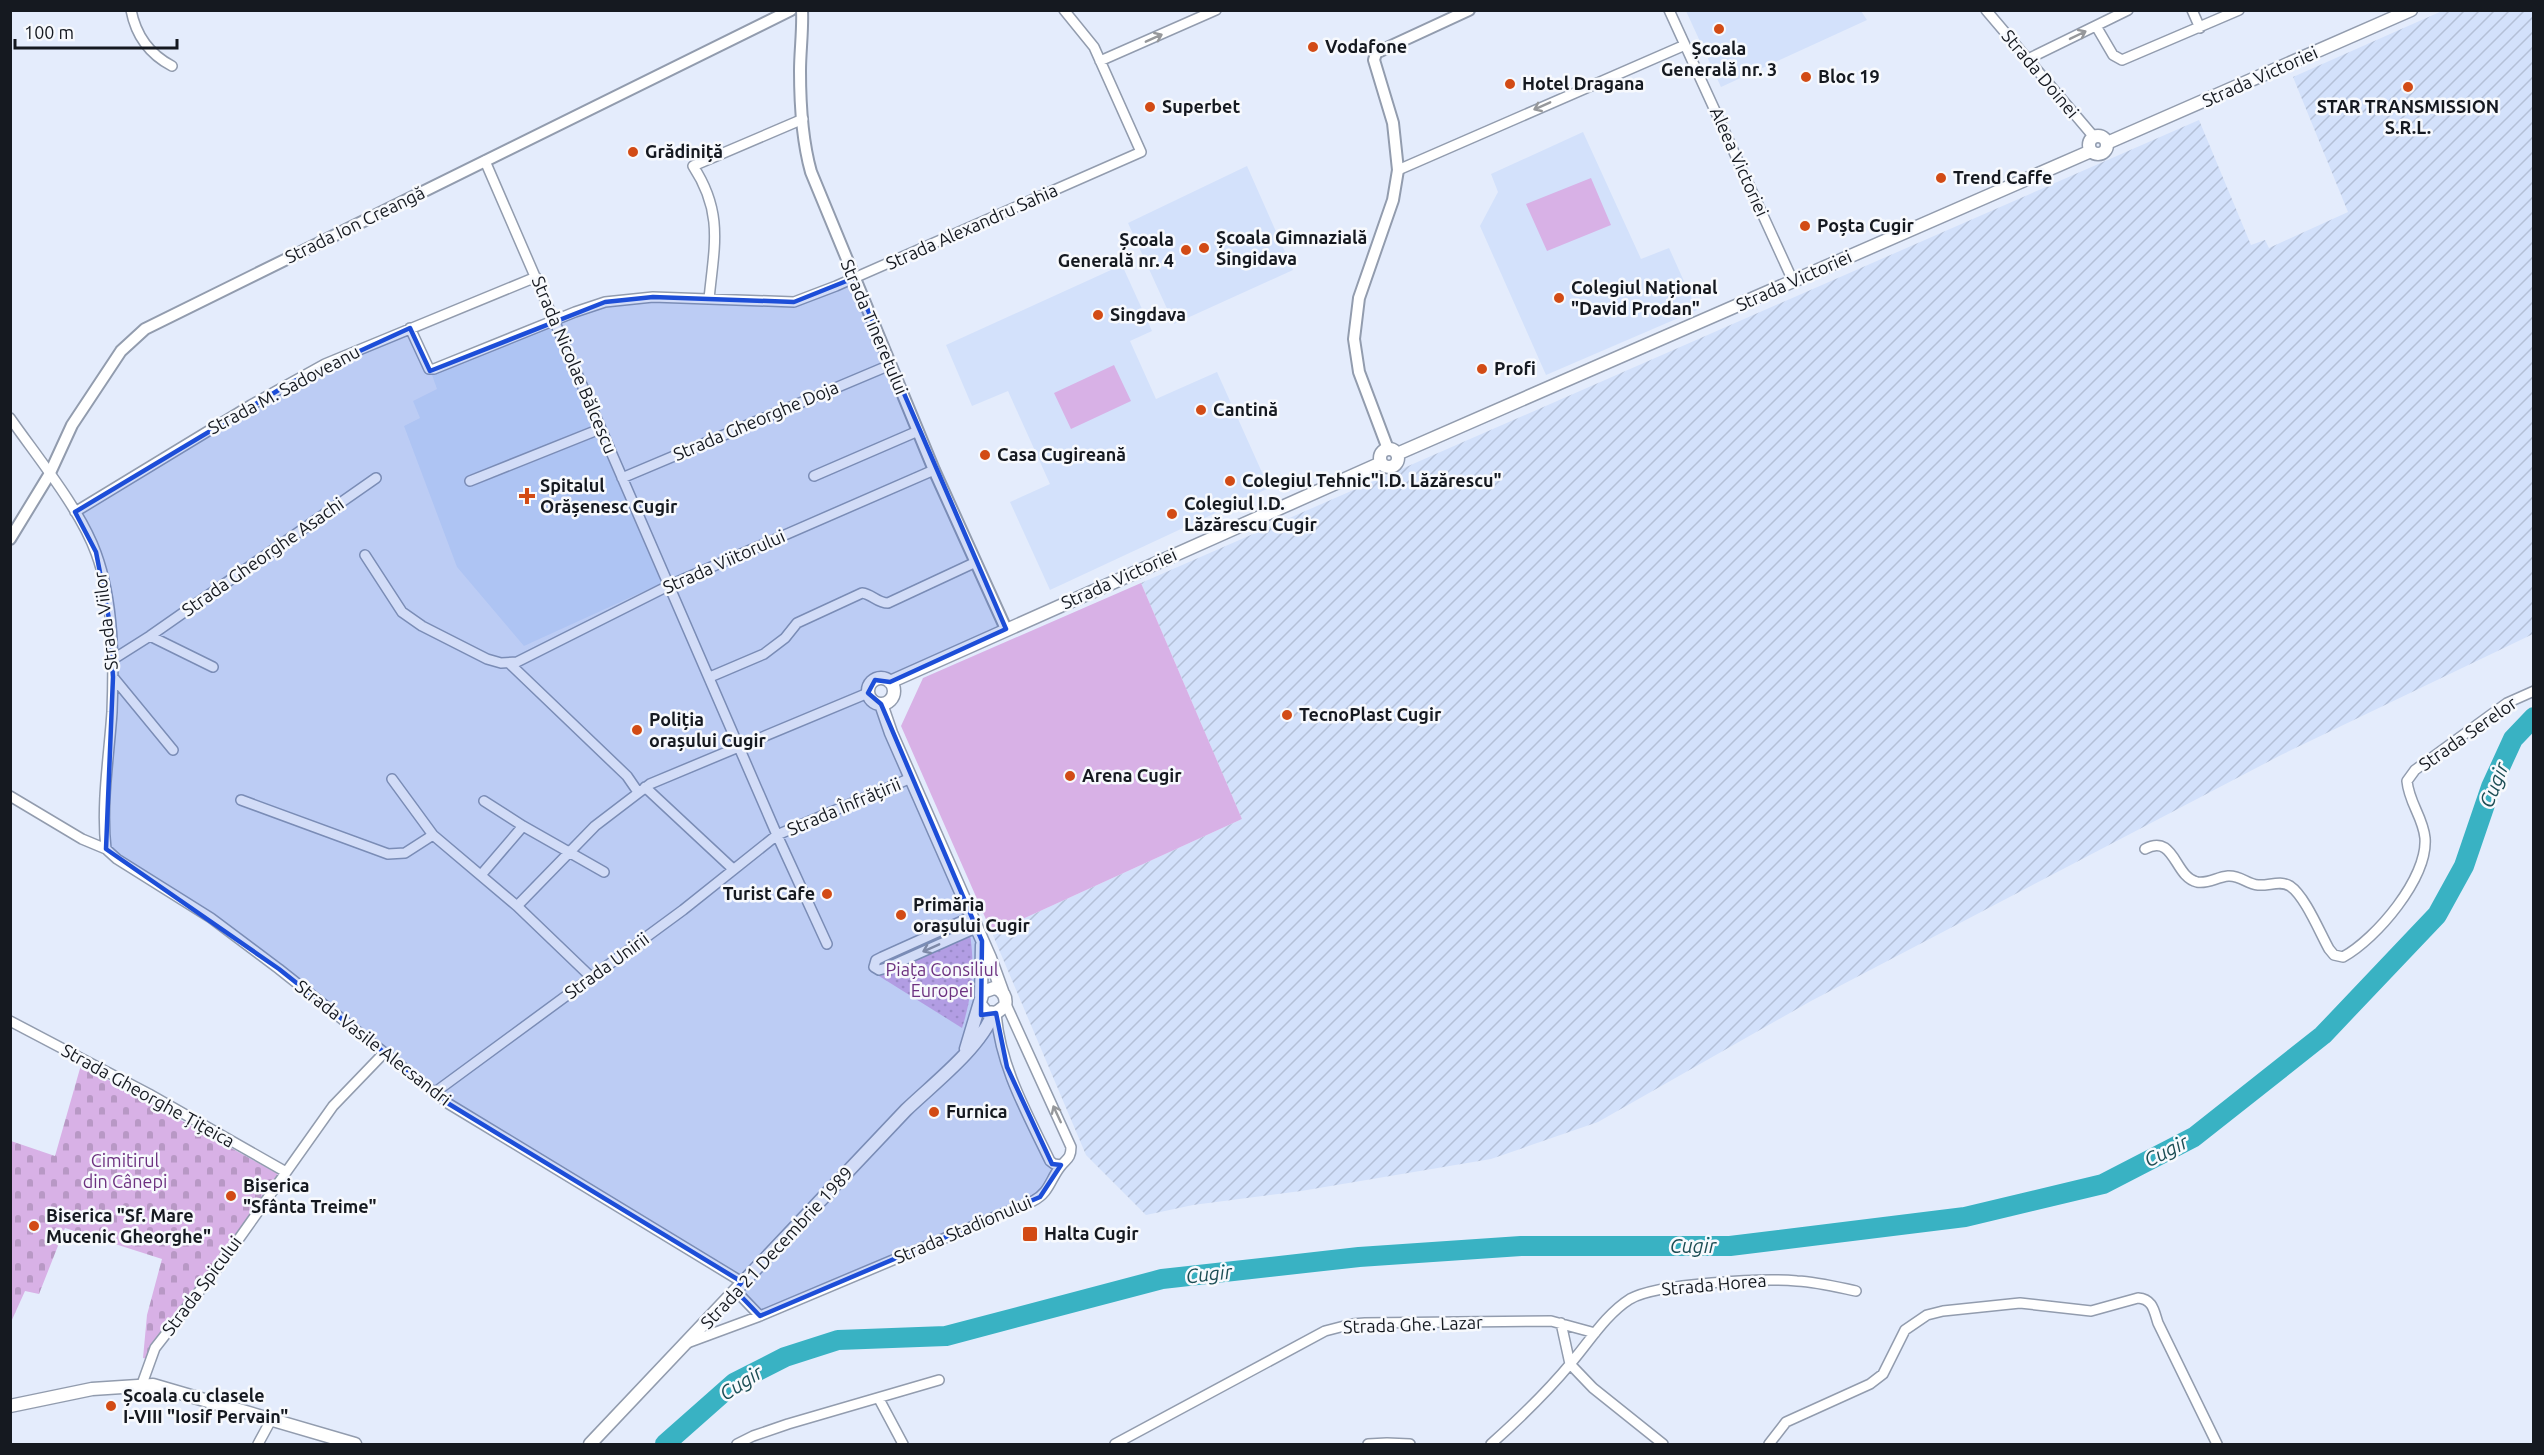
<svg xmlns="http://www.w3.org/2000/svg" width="2544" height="1455" font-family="Ubuntu,sans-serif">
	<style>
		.built { fill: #d3e1fb }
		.industrial { fill: url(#industrial-furrows) }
		.grass { fill: #d8b1e6 }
		.cemetery { fill: url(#cemetery-stones) }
		.park { fill: url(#park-dots) }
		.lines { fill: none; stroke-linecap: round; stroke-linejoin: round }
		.river { stroke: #39b2c3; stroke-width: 20 }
		.minor-casing { stroke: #929cae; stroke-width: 12 }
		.tertiary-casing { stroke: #929cae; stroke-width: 14 }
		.secondary-casing { stroke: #929cae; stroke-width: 15 }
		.minor { stroke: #fff; stroke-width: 9 }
		.tertiary { stroke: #fff; stroke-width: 10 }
		.secondary { stroke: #fff; stroke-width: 12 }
		.oneway { stroke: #96989b }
		.marked { fill: #1d4ed8; fill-opacity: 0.2; stroke: #1d4ed8; stroke-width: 4.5; stroke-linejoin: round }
		.poi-dot { fill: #d24b15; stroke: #f7f9fd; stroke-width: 2 }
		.labels { text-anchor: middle; stroke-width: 5; stroke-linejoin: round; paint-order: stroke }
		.poi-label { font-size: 18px; font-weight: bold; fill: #151920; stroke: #f7f9fd; text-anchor: start }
		.street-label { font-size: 18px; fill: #151920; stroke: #f7f9fd }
		.park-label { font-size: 18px; fill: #6d3280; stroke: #f7f9fd }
		.water-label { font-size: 20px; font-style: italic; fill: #1c4e55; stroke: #f7f9fd }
	</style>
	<defs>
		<pattern id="industrial-furrows" width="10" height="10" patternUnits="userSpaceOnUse" patternTransform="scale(1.5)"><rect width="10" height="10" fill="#d3e1fb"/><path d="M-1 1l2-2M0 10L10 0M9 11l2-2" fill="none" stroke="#b4c0d7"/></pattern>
		<pattern id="cemetery-stones" width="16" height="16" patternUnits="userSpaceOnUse" patternTransform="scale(1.5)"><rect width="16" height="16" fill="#d8b1e6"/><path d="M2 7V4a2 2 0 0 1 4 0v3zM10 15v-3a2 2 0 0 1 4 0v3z" fill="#b898c5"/></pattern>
		<pattern id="park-dots" width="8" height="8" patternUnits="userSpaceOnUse" patternTransform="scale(1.5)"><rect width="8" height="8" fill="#d8b1e6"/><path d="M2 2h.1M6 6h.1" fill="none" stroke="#b898c5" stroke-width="1.8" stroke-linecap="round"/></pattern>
	</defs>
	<rect width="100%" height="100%" fill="#e4ecfc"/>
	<path class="built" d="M1686 11H1861L1867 20 1721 87Z
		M1583 132 1641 259 1669 248 1697 310 1546 375 1480 226 1498 192 1491 174Z
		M1247 166 1293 270 1174 324 1128 223Z
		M1122 265 1152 331 1130 341 1156 399 1217 372 1269 488 1050 590 1010 502 1050 484 1008 391 972 406 946 345Z
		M551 327 662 583 524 646 457 567 404 426 420 418 413 401 437 389 432 375Z"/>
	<path class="industrial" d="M2442 11H2533V634L2281 755 1811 1001 1598 1122 1491 1159 1301 1191 1193 1205 1146 1215 1086 1155 992 933 1242 819 1141 583 2199 120 2251 245 2265 240 2269 248 2348 212 2293 77Z"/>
	<path class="grass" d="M1591 178 1611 225 1547 251 1526 204Z
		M1114 365 1131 401 1071 429 1054 393Z
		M1141 583 1242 819 992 933 901 726 923 678Z"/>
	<path class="cemetery" d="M81 1065 278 1174 235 1237 147 1359 143 1358 147 1315 162 1259 65 1228 39 1294 25 1291 11 1322V1141L55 1156Z"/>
	<path class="park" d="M970 934C975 966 972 998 962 1028L879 976Z"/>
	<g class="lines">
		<path class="river" d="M665 1444 734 1383 785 1357 838 1340 946 1336 1162 1279 1359 1257 1521 1246H1730L1965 1217 2103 1184 2194 1137 2323 1035 2437 915 2464 866 2491 787 2513 739 2534 717"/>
		<defs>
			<path id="minor" d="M131 10C136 36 149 54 172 66
				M1669 10 1793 281
				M1986 10 2094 137
				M2192 10 2200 28
				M2096 26 2113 55 2122 60 2239 10
				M2028 59 2128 10
				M1100 61 1216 10
				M485 161 777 835 827 944
				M1398 170 1685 45
				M709 299C714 247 724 213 693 166L803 119
				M410 328 429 369H434L575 312 605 302 653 297 794 302 836 286 1141 152 1094 47 1064 10
				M10 418C38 458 80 509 96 553 114 602 114 661 112 712 109 757 101 804 106 849
				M814 476 918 431
				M622 478 890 365
				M470 481 600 429
				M75 512 251 405 325 364 536 277
				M365 555 402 612 422 626 487 659 501 663 517 662 670 585 934 470
				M150 636 213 667
				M112 660 150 636 376 478
				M509 663 627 776 638 792
				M113 677 173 750
				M710 677 764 654 785 638 797 623 862 593C872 594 877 603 888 603L976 562
				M392 779 433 835 517 906 592 978
				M645 787 733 869
				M10 796 82 839 106 849 117 859 211 918 279 969 449 1104 742 1282
				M241 800 388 854 405 853 433 835
				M484 801 523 826 604 872
				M2145 849C2175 833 2174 877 2197 882 2208 884 2217 877 2228 876 2240 875 2247 884 2258 885 2269 886 2280 880 2290 886 2305 896 2320 933 2329 949L2334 955 2343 957C2376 939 2428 878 2425 838 2423 817 2409 803 2407 781L2415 770 2507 703 2534 691
				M481 875 523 826
				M517 906 595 826 650 784 868 693
				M971 917 882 957 876 960 874 967 879 970 886 968 976 928
				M996 1013C1000 1066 1027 1113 1050 1161L1054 1164 1061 1165
				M10 1021 149 1094 286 1172
				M434 1093 683 910 777 835 911 778
				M735 1290 760 1316
				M1561 1323 1570 1364 1593 1388 1663 1444
				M687 1343 760 1316 1033 1201C1049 1193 1050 1180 1060 1167 1066 1159 1071 1159 1071 1147L1005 1002
				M142 1384 155 1348 226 1257 333 1106 384 1053
				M879 1399 903 1444
				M258 1444 271 1420
				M737 1444 753 1436 788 1424 939 1380
				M1115 1444 1325 1331 1352 1324 1365 1323 1551 1321 1595 1333
				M1368 1444 1387 1443 1410 1444
				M1491 1444C1519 1419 1547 1392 1571 1363 1589 1342 1606 1314 1630 1299 1658 1283 1764 1278 1797 1281 1817 1282 1837 1287 1856 1291
				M1769 1444 1786 1422 1870 1384 1883 1374 1905 1330 1927 1315 1943 1311 2020 1303 2091 1311 2138 1298C2153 1299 2154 1311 2158 1323L2217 1444"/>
			<path id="tertiary" d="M802 10C803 30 800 51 800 71 800 104 802 140 811 172L934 470 1006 629
				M1388 449 1359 372 1354 339 1359 298 1393 200 1398 170 1393 123 1374 60 1376 53 1469 10
				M10 539 49 475 72 425 121 351 145 329 791 10"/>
			<path id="secondary" d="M2089 145a9 9 0 1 1 18 0a9 9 0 1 1-18 0Z
				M2107 143 2411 10
				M1380 458a9 9 0 1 1 18 0a9 9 0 1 1-18 0Z
				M1397 454 2091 151
				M868 691a13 13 0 1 1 26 0a13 13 0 1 1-26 0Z
				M890 682 1381 463
				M881 704 891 733 990 958 1002 991
				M981 996 982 945
				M966 1049 983 992 994 988C1003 990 1007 997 1005 1006L996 1013 986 1012 980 1004
				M10 1406 92 1389 153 1385 355 1444
				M590 1444 906 1110C933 1084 979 1049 993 1014"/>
		</defs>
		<use href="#minor" class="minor-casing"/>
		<use href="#tertiary" class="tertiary-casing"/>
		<use href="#secondary" class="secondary-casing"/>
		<use href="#minor" class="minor"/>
		<use href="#tertiary" class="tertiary"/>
		<use href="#secondary" class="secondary"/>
	</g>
	<defs><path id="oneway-shaft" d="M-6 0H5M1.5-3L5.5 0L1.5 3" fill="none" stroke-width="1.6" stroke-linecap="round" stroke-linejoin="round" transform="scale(1.5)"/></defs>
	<g class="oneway">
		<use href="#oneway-shaft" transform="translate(2078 35) rotate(-26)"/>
		<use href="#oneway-shaft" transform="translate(1154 38) rotate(-24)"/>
		<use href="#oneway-shaft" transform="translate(1542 106) rotate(156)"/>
		<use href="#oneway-shaft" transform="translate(931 948) rotate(156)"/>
		<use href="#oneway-shaft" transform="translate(1057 1114) rotate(-115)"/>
	</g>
	<path class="marked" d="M854 278 1006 629 890 682 875 680 868 693 881 704 982 941 981 1015 996 1013 1007 1067 1052 1164 1061 1165 1040 1197 760 1316 735 1290 742 1282 449 1104 279 969 106 849 113 677 109 619 96 552 75 512 292 382 410 328 430 371 605 302 653 297 794 302Z"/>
	<g class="poi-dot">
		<circle cx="1719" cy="29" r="6"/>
		<circle cx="1313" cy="47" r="6"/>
		<circle cx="1806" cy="77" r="6"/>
		<circle cx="1510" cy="84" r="6"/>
		<circle cx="2408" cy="87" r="6"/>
		<circle cx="1150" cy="107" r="6"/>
		<circle cx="633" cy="152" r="6"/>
		<circle cx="1941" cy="178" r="6"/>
		<circle cx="1805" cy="226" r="6"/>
		<circle cx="1204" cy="248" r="6"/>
		<circle cx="1186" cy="250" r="6"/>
		<circle cx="1559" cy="298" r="6"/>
		<circle cx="1098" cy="315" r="6"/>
		<circle cx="1482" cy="369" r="6"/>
		<circle cx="1201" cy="410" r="6"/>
		<circle cx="985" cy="455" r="6"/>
		<circle cx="1230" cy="481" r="6"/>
		<path d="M524 487h6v6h6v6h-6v6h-6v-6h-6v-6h6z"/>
		<circle cx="1172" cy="514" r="6"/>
		<circle cx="1287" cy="715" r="6"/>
		<circle cx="637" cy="730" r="6"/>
		<circle cx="1070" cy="776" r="6"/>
		<circle cx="827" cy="894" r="6"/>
		<circle cx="901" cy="915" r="6"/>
		<circle cx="934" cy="1112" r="6"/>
		<circle cx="231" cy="1196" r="6"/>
		<circle cx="34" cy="1226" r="6"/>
		<rect x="1022" y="1226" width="16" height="16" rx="3"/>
		<circle cx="111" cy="1406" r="6"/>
	</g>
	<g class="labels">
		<g class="poi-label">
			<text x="1325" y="53">Vodafone</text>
			<text x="1719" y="55" text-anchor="middle">Școala<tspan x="1719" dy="21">Generală nr. 3</tspan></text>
			<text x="1818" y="83">Bloc 19</text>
			<text x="1522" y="90">Hotel Dragana</text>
			<text x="1162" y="113">Superbet</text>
			<text x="2408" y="113" text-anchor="middle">STAR TRANSMISSION<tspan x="2408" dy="21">S.R.L.</tspan></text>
			<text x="645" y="158">Grădiniță</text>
			<text x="1953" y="184">Trend Caffe</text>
			<text x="1817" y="232">Poșta Cugir</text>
			<text x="1216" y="244">Școala Gimnazială<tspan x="1216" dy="21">Singidava</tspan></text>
			<text x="1174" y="246" text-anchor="end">Școala<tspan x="1174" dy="21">Generală nr. 4</tspan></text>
			<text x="1571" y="294">Colegiul Național<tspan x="1571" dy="21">"David Prodan"</tspan></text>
			<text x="1110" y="321">Singdava</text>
			<text x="1494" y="375">Profi</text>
			<text x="1213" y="416">Cantină</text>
			<text x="997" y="461">Casa Cugireană</text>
			<text x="1242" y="487">Colegiul Tehnic"I.D. Lăzărescu"</text>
			<text x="540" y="492">Spitalul<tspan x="540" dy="21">Orășenesc Cugir</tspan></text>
			<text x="1184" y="510">Colegiul I.D.<tspan x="1184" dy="21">Lăzărescu Cugir</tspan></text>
			<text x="1299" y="721">TecnoPlast Cugir</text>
			<text x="649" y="726">Poliția<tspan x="649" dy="21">orașului Cugir</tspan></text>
			<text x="1082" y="782">Arena Cugir</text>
			<text x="815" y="900" text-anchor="end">Turist Cafe</text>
			<text x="913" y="911">Primăria<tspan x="913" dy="21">orașului Cugir</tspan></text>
			<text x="946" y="1118">Furnica</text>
			<text x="243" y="1192">Biserica<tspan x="243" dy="21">"Sfânta Treime"</tspan></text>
			<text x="46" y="1222">Biserica "Sf. Mare<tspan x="46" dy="21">Mucenic Gheorghe"</tspan></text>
			<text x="1044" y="1240">Halta Cugir</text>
			<text x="123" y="1402">Școala cu clasele<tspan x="123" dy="21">I-VIII "Iosif Pervain"</tspan></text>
		</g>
		<g class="street-label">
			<text transform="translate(2040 74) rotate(50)" y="6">Strada Doinei</text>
			<text transform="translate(2260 77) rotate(-24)" y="6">Strada Victoriei</text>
			<text transform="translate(1739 162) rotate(66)" y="6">Aleea Victoriei</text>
			<text transform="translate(355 225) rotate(-26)" y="6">Strada Ion Creangă</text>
			<text transform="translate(972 227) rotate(-24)" y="6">Strada Alexandru Sahia</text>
			<text transform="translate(1794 281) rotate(-24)" y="6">Strada Victoriei</text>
			<text transform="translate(874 327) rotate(67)" y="6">Strada Tineretului</text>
			<text transform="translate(574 365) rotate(67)" y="6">Strada Nicolae Bălcescu</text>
			<text transform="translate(284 390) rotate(-28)" y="6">Strada M. Sadoveanu</text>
			<text transform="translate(756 421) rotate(-23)" y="6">Strada Gheorghe Doja</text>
			<text transform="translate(263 557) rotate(-35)" y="6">Strada Gheorghe Asachi</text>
			<text transform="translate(724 562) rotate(-24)" y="6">Strada Viitorului</text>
			<text transform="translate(1119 579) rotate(-24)" y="6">Strada Victoriei</text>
			<text transform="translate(106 621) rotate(-97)" y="6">Strada Viilor</text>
			<text transform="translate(2468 734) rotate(-35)" y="6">Strada Serelor</text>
			<text transform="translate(844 807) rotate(-23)" y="6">Strada Înfrățirii</text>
			<text transform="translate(607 966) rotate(-36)" y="6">Strada Unirii</text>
			<text transform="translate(373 1043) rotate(38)" y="6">Strada Vasile Alecsandri</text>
			<text transform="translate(148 1096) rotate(29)" y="6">Strada Gheorghe Țițeica</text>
			<text transform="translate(963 1230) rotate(-23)" y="6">Strada Stadionului</text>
			<text transform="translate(777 1248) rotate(-47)" y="6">Strada 21 Decembrie 1989</text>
			<text transform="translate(1714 1285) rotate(-5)" y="6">Strada Horea</text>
			<text transform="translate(202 1286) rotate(-53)" y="6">Strada Spicului</text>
			<text transform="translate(1413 1325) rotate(-2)" y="6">Strada Ghe. Lazar</text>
		</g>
		<g class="park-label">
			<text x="942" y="976">Piața Consiliul<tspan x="942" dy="21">Europei</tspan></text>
			<text x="125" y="1167">Cimitirul<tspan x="125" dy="21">din Cânepi</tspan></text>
		</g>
		<g class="water-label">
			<text transform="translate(2494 785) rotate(-68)" y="7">Cugir</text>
			<text transform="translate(2166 1151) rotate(-27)" y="7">Cugir</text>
			<text x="1693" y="1253">Cugir</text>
			<text transform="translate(1209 1274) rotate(-6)" y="7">Cugir</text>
			<text transform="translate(741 1383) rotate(-33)" y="7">Cugir</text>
		</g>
	</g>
	<rect width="2544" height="1455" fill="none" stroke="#151920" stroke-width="24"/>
	<path d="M15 39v9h162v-9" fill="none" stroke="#151920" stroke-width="3"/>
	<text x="24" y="39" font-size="18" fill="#151920" stroke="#f7f9fd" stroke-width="4.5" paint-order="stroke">100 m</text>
</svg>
